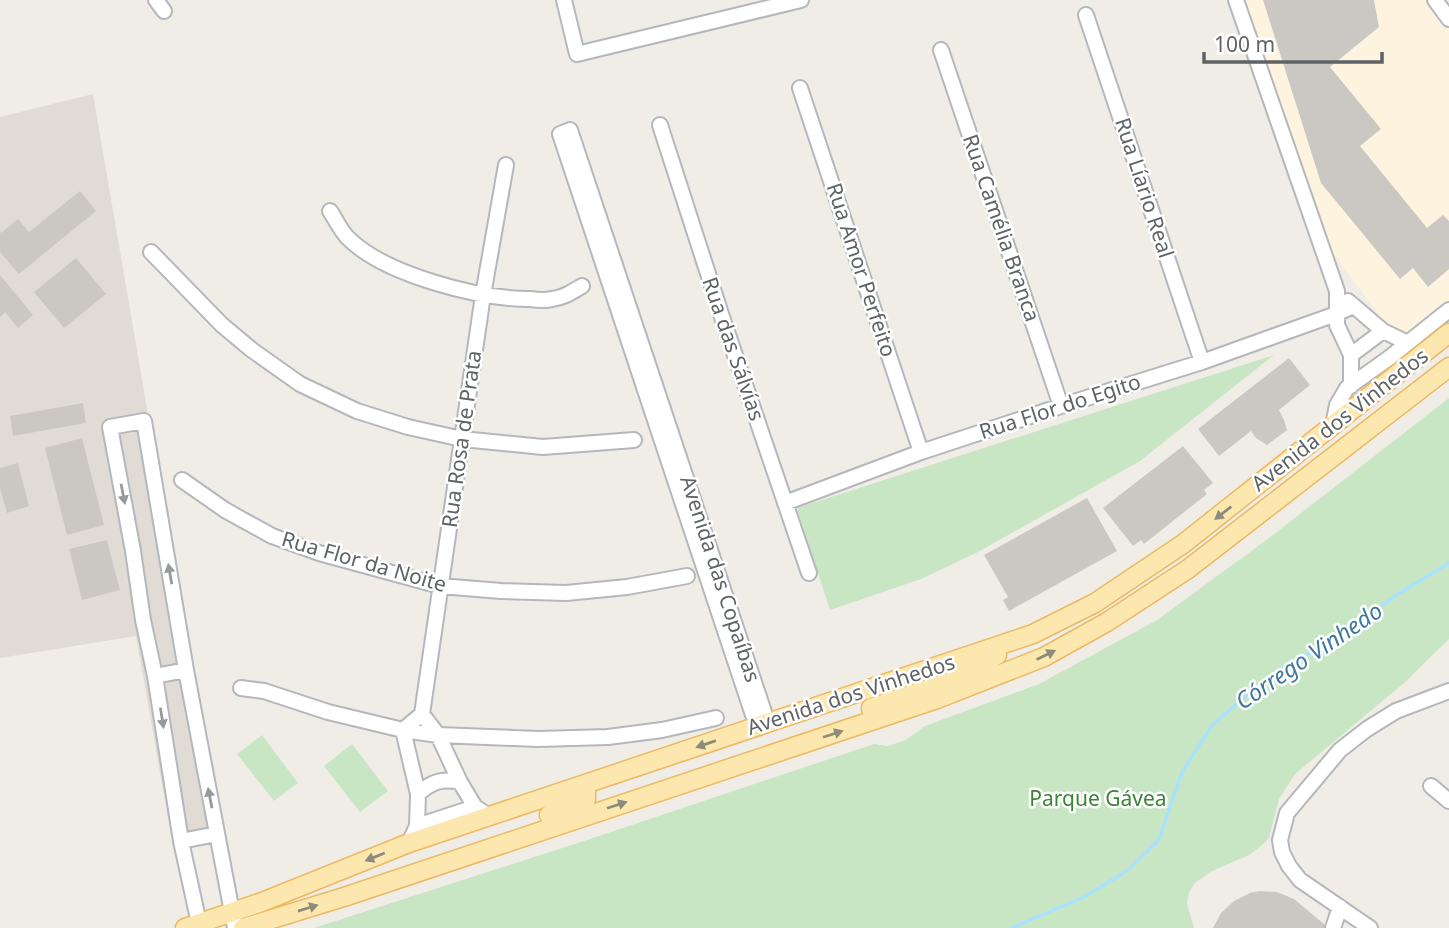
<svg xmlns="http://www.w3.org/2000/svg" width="1449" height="928" font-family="'Noto Sans',sans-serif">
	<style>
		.commercial { fill: #fdf3df }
		.education { fill: #e0dcd5 }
		.green { fill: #c8e6c4 }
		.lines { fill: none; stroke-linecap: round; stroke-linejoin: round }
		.stream { stroke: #aae1fc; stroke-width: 3.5 }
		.building { fill: #cbc8c3 }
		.minor-casing { stroke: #b4b7bb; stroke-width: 18 }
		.major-casing { stroke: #edb862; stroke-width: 21 }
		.minor { stroke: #fff; stroke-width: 14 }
		.major { stroke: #fce8af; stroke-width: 18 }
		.oneway { fill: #969a9c }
		.oneway2 { fill: #8d8b7c }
		.labels { text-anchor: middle; stroke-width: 5; stroke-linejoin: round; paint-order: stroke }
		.street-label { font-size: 21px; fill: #5e6366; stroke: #fff }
		.park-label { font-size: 21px; fill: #3c8438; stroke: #fff }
		.water-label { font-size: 23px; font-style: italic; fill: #40779e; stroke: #fff }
	</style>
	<rect width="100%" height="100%" fill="#f0ede7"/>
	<path class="commercial" d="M1245 0H1433L1449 21V310L1413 339 1382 319 1330 249 1246 5Z"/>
	<path class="education" d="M93 94 179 595 222 824 171 835 136 636 0 658V117Z"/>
	<path class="green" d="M1274 355 1140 461 978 552 921 579 830 610 797 508Z
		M1449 398V639L1403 684 1295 774 1279 799 1269 838 1261 846 1249 855 1210 872 1195 883 1189 892 1187 904 1194 928H314L587 840 874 744 887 746 904 741 925 726 1039 684 1157 620 1269 538Z
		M262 735 298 783 274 801 237 754Z
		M352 744 388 791 360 812 324 766Z"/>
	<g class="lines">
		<path class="stream" d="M1012 928 1086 896 1128 870 1159 840 1182 772 1213 724 1268 678 1356 625 1398 594 1449 563"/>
	</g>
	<path class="building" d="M1263 0H1374L1379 27 1330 67 1381 129 1360 146 1427 228 1443 215 1449 221V269L1428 287 1413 268 1400 279 1321 183Z
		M80 191 96 211 19 274 0 252V231L1 233 18 219 29 232Z
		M76 258 106 294 64 328 34 292Z
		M0 275 33 315 18 328 5 312 0 317Z
		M1289 358 1310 385 1279 410 1284 420 1287 430 1267 445 1256 438 1251 431 1219 456 1198 429Z
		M83 403 86 423 13 436 10 416Z
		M82 438 104 525 67 535 45 448Z
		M1183 446 1213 483 1204 490 1207 494 1144 544 1141 540 1133 546 1103 508Z
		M18 463 29 506 7 513 0 488V468Z
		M1087 498 1117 551 1009 611 1003 600 1008 597 984 555Z
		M107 540 120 590 82 600 69 549Z
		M1259 891 1277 892 1294 899 1324 924 1326 928H1213L1221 913 1234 901 1250 893Z"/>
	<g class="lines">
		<defs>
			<path id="minor" d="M156 0 164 11
				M564 0 577 54 801 0
				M1236 0 1337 291V325L1351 355V386
				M1435 0 1449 19
				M1086 15 1202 362
				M941 50 1061 406
				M800 88 921 452
				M660 125 722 317 809 573
				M570 130 764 712 762 725 753 715 560 134Z
				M330 211C336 220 341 231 348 238 385 275 479 299 530 299 537 300 545 301 552 299 563 298 572 292 582 286
				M151 252 222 325 252 350 300 384 357 411 408 427 462 439 543 447 634 440
				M1348 301 1383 331 1408 343
				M1351 355 1383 331
				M1333 426 1337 405 1347 388 1389 358 1449 310
				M182 480 225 510 272 536 319 553 440 586 501 591 566 593 627 587 687 576
				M785 503 921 452 1061 406 1202 362 1336 314 1353 306
				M155 676 186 670
				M241 688 264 691 328 712 403 730 438 735 538 739 608 737 662 730 716 718
				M422 714 438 735 460 782 475 807 489 816
				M1431 786 1449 801
				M418 794C431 782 442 778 460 782
				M417 826 475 807
				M181 841 217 834
				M409 843 417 826 418 794 403 730 422 714 483 295 506 165
				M200 928 181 841 155 676 143 620 133 551 110 427 144 421 186 670 235 928
				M1333 928 1340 907
				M1370 928 1300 880 1289 866 1282 852 1280 840 1287 813 1340 750 1367 729 1396 711 1449 691"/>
			<path id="major" d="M874 720 871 708 957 679 997 655
				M549 815 584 803 586 799V785
				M185 928 262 902 409 843 1033 634 1095 603 1183 544 1449 333
				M243 928 347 896 937 699 1044 657 1107 622 1188 569 1449 367"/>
		</defs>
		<use href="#minor" class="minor-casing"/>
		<use href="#major" class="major-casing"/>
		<use href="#minor" class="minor"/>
		<use href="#major" class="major"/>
	</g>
	<defs><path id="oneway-solid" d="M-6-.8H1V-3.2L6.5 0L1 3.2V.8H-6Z" transform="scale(1.75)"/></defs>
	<g class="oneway">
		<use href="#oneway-solid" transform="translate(123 494) rotate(79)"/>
		<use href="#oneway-solid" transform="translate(170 574) rotate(-100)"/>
		<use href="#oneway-solid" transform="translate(162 718) rotate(81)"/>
		<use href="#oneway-solid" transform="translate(210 798) rotate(-101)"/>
	</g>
	<g class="oneway2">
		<use href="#oneway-solid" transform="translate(1223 513) rotate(142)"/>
		<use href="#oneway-solid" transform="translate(1046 655) rotate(-26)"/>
		<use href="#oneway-solid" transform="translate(833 734) rotate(-18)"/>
		<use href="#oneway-solid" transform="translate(706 744) rotate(161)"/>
		<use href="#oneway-solid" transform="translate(617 805) rotate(-18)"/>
		<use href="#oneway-solid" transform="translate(375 857) rotate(158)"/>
		<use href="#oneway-solid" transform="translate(308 908) rotate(-17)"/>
	</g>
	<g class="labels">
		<g class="street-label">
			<text transform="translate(1144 188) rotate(72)" y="7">Rua Líario Real</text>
			<text transform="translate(1001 228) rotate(71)" y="7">Rua Camélia Branca</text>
			<text transform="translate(861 270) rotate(72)" y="7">Rua Amor Perfeito</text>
			<text transform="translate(733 349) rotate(71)" y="7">Rua das Sálvías</text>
			<text transform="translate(1060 407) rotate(-18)" y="7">Rua Flor do Egito</text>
			<text transform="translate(1340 420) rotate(-38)" y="7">Avenida dos Vinhedos</text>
			<text transform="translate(462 439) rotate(-82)" y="7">Rua Rosa de Prata</text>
			<text transform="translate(364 562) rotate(16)" y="7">Rua Flor da Noite</text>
			<text transform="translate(720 579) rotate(72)" y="7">Avenida das Copaíbas</text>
			<text transform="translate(851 695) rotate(-18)" y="7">Avenida dos Vinhedos</text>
		</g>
		<g class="park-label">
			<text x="1098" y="806">Parque Gávea</text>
		</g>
		<g class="water-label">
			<text transform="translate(1309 656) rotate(-34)" y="8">Córrego Vinhedo</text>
		</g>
	</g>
	<path d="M1204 52v10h178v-10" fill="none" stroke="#5e6366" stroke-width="3.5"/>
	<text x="1214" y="52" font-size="21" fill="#5e6366" stroke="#ffffff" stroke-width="5" paint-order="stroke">100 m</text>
</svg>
